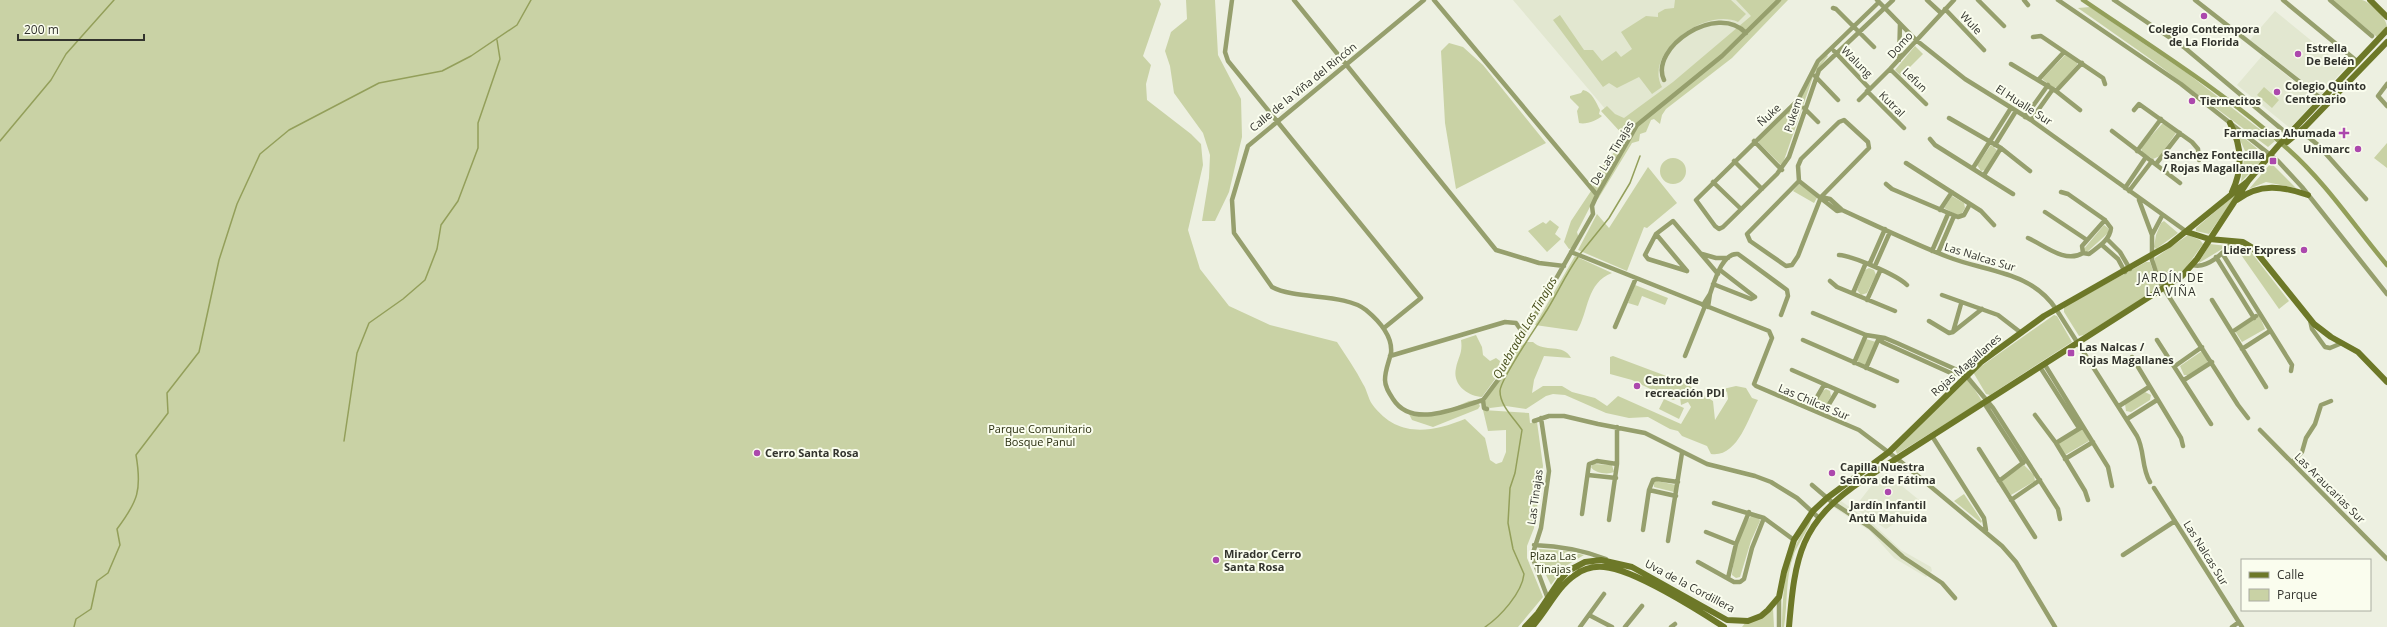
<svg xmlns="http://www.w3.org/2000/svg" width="2387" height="627" font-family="'Open Sans',sans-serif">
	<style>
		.built { fill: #e2e7d0 }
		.green { fill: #c9d2a5 }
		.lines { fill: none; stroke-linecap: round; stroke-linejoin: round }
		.stream { stroke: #939f5a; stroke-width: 1.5 }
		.canal { stroke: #939f5a; stroke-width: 4.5 }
		.street { stroke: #969f6d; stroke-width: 4.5 }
		.secondary { stroke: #6d7828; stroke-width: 6 }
		.poi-dot { fill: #ac48ad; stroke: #fafdee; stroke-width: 1.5 }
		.labels { text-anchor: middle; stroke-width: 4; stroke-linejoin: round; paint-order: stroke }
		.street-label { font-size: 11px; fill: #32332d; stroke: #fafdee }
		.poi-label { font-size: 11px; font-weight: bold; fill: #32332d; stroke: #fafdee; text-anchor: start }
		.park-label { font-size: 11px; fill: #292e0f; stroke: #fafdee }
		.neighbourhood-label { font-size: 12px; letter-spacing: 1px; fill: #32332d; stroke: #fafdee }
		.water-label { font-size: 12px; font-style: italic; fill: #474e1a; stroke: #fafdee }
	</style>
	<rect width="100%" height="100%" fill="#edf0e1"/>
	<path class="built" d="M1513 0H1772L1623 130Z
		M2275 11 2345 68 2321 95 2250 40Z
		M2262 56 2317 99 2290 128 2237 85Z
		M1886 473 1924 504 1886 529 1854 508 1876 480Z
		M1841 501 1871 522 1901 550 1931 567 1932 571 1926 577 1894 558 1870 531 1833 507Z"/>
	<path class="green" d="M0 0H1159L1161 4 1143 56 1151 65 1146 84 1147 100 1191 134 1201 144 1203 165 1188 230 1200 269 1229 306 1270 325 1337 342C1346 356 1356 370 1363 384 1367 390 1368 398 1372 404 1397 438 1430 433 1465 419L1485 438 1490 460 1496 464 1502 462 1506 452V430L1488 431 1483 410 1529 413 1530 423 1537 422 1543 466 1534 528 1527 546V558L1543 597 1518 627H0Z
		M1186 0H1215L1218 55 1241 99 1242 137 1229 192 1215 221H1202L1209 178 1210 155 1203 133 1174 93 1170 66 1165 51 1171 32 1187 19Z
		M1675 0H1731L1746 14 1738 22C1705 7 1643 53 1662 87L1652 94 1639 77 1617 88 1609 83 1603 87 1553 20 1560 15 1584 50H1593L1602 61 1616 51 1621 57 1632 49 1621 32 1646 16 1658 17V13L1665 9 1674 8Z
		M1736 0H1788L1732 58 1666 109 1662 115 1660 124 1654 119 1651 120 1646 132 1640 134 1639 141 1632 143 1598 199 1593 201 1577 232 1579 239 1575 247 1569 249 1564 242 1571 221 1593 188V181L1605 162 1621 145 1627 144 1632 132 1624 136 1601 111 1607 106 1615 114 1624 118 1673 82 1751 16Z
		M2332 0C2341 0 2353 0 2362 0 2370 2 2387 18 2387 27L2377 37Z
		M2090 7 2187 73 2275 141 2268 147 2149 58 2078 8Z
		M1449 43 1463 47 1483 65 1546 143 1456 189 1445 123 1441 51Z
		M1915 46 1923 54 1901 76 1895 70Z
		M2066 54 2077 61V65L2057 87 2054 88 2042 79Z
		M1827 55 1828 56 1814 74 1782 166 1759 143V139L1801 99 1813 71Z
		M2264 87 2279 100 2272 108 2257 95Z
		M1583 90C1592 92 1596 102 1600 110L1599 114 1602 116C1598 120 1586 125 1579 123L1577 111 1579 107 1570 98V96L1581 93Z
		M2162 124H2165L2176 133 2160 156 2153 159 2142 152 2141 147Z
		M2236 131 2266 156 2241 182 2245 151Z
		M2387 143V168L2374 158Z
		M1991 145 1997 150 1985 170 1981 171 1977 165Z
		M1660 171a13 13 0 1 1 26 0a13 13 0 1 1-26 0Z
		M2271 163 2296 188 2266 182 2249 189Z
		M1648 167 1677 203 1647 228 1644 227 1627 271 1578 250 1597 214 1609 228Z
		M1799 184 1818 196 1814 203 1793 191Z
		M2239 191 2209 234 2196 231V228Z
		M1952 196 1964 203 1965 208 1961 215H1957L1944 208Z
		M1550 220 1559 227 1555 234 1561 239 1547 252 1528 231 1543 222 1546 224Z
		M2164 221 2178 233 2156 249 2154 247 2156 235 2161 223Z
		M2104 225 2108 228V233L2086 253 2083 250Z
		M2188 235 2200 240 2203 244 2185 269 2166 283 2163 282 2154 262 2155 258Z
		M2210 244 2227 246 2199 263V262Z
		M2242 246 2251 252 2289 301 2279 309 2237 249Z
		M1575 256 1612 273C1586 283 1589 311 1577 331L1535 325Z
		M2146 262H2150L2159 288 2084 335 2079 336 2064 312V307Z
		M1869 268 1874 270 1876 275 1867 293 1861 295 1857 290 1865 270Z
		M1635 285 1668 298 1665 305 1642 296 1638 306 1628 303Z
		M2054 315 2057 316 2072 342 1990 395 1986 394 1973 372Z
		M2257 315H2259L2265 329 2242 342 2235 331Z
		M1476 335 1482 347 1483 355 1490 361 1496 358 1500 361 1498 375 1482 397C1468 396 1452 385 1456 368 1458 357 1463 353 1461 340Z
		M1866 339 1876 342 1866 365 1862 366 1856 360Z
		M1527 342H1533C1544 353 1564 343 1571 358L1544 356 1534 380 1532 393 1543 386H1562L1572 392 1595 398 1607 406 1618 396 1681 424 1691 407 1688 402 1681 405 1680 397 1673 400 1632 380 1610 374V357L1613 356 1685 383 1713 401 1715 420 1728 399 1727 392 1723 389 1736 386 1746 388 1752 398 1758 400C1748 419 1737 458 1711 454L1707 446 1682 436 1678 431 1670 429 1648 417 1629 418 1606 413 1565 395 1553 394 1546 396 1526 409 1506 406 1490 408 1485 406 1484 401C1494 385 1511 349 1527 342Z
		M2202 351 2208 359 2207 363 2188 375H2184L2180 366Z
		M1968 379 1982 401 1897 454 1895 449Z
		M1826 389 1830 391 1831 396 1823 410H1818L1815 405 1823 391Z
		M2145 392 2151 395 2150 400 2131 412 2126 411 2125 404Z
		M1664 399 1684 408 1679 419 1659 409Z
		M1477 400 1480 406 1478 409 1433 427 1412 420 1409 414H1439L1469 401Z
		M2081 429 2084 430 2089 441 2065 455 2059 447V443Z
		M1593 464 1612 465 1614 472C1608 475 1594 473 1591 467Z
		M2024 465 2034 475 2035 481 2011 495 2002 482 2003 479Z
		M1657 481 1676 485 1674 492 1654 487V482Z
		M1964 494 1982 521 1981 523 1954 501Z
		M1752 515 1759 518 1760 521 1751 541 1740 577 1736 578 1732 575C1734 557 1739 529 1752 515Z
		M1811 519C1812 524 1797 546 1794 554 1785 578 1788 602 1784 627H1782C1783 581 1785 557 1811 519Z
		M1539 549 1567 551 1584 555 1564 567 1551 585 1540 563Z
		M1773 608 1774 627H1742L1746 622Z"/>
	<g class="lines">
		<path class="stream" d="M0 141 51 80 66 54 114 0
			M1580 254 1609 218 1630 183 1640 156
			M344 441 357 353 369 323 403 299 425 280 437 249 441 225 458 201 478 148V123L500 59 497 40
			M74 627 76 619 91 609 97 581 108 573 120 545 117 529C138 501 142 490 136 455L168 413 167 393 199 352 219 260 237 204 260 154 289 130 379 83 442 71 471 56 517 25 531 0
			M1485 627C1500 617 1522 593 1524 574L1513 549 1508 523 1510 488 1515 473 1522 430C1514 418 1500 406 1500 391 1500 379 1539 323 1547 310 1558 292 1566 274 1578 257"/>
		<path class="canal" d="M2083 0C2153 48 2226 93 2289 150 2326 183 2355 227 2387 265"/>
		<path class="street" d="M1232 0 1225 52 1228 61 1421 298 1384 328
			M1294 0 1496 250 1539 263 1564 266
			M1424 0 1248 146 1232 200 1234 233 1272 287C1296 300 1345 293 1366 310 1378 320 1393 335 1391 353 1389 362 1385 370 1385 380 1385 387 1389 393 1393 399 1412 429 1456 408 1483 400
			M1434 0 1597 195
			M1877 0 1916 40 1965 79 2031 120 2187 232
			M1927 0 1941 13
			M1978 0 2004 26
			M2024 0 2028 5
			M2058 0 2181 84 2278 161 2302 187 2387 294
			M2114 0 2185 48 2285 132
			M2195 0 2323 100
			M2283 0 2358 62
			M2330 0 2372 36
			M1879 2 1818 61 1798 100 1696 200 1715 226 1719 229 1723 227 1777 174 1789 157 1819 70 1893 0
			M1833 8 1836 9 1874 47
			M1945 9 1984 50
			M2033 37 2041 36 2103 78 2105 84
			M1834 51 1870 89
			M1899 60 1900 24
			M2011 64 2056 91 2080 110
			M1890 69 1926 104
			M1815 76 1838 100
			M2039 79 2064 52
			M1664 80C1649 48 1717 2 1746 33
			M2387 84 2378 96 2387 106
			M1867 91 1904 128
			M2056 91 2082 63
			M1859 100 1890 69 1954 0
			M1804 108 1818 122
			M2134 110 2139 104 2192 142 2198 149 2199 160
			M2025 117 2048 85
			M1949 118 2001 148 2030 171
			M1844 120 1868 142 1869 148 1821 197 1798 256 1792 265 1786 266 1750 241 1747 234 1799 181 1798 166 1801 159 1839 122Z
			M2031 120 2053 89
			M2112 131 2180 183
			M2301 131 2318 145 2366 199
			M1930 139 1935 145 2013 194
			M1754 141 1782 170
			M1995 145 2016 111
			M2137 151 2161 119
			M1734 161 1762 189
			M1906 163 1981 211 1994 225
			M2156 164 2180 133
			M1973 168 2011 108
			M1984 175 2001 148
			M1799 181 1837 211 1842 210C1877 226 1912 243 1948 257 1986 272 2031 271 2056 309L2137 436C2145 451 2141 467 2150 482
			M1713 182 1741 209
			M1886 184 1892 189 1958 217 1964 215 1970 204
			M2125 188 2146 157
			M2129 191 2152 161
			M2061 192 2068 194 2105 220 2111 228C2110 240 2098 247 2089 254L2083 253
			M1821 197 1830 199 1842 210
			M2139 200 2152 235V260L2159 281 2238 405 2248 418
			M1940 210 1952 192
			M2045 212 2087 240
			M1656 234 1687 271
			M2152 235 2162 216
			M2028 238C2044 245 2065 264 2083 253
			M2107 239 2120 252 2130 269
			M2102 245 2118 259 2125 272
			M1932 251 1948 214
			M1571 252 1769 331 1772 338 1754 384 1756 386 1859 430 1900 461 2002 546 2016 562 2055 627
			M1938 253 1954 216
			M2083 253 2082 246 2105 220
			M2222 253 2292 365 2291 371
			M1702 254 1716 258H1728
			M1839 255C1853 256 1897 275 1907 285
			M2216 257 2254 318
			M1870 263 1885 229
			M2193 265C2207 269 2224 253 2232 242
			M1875 266 1890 232
			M1720 270 1755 297
			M1687 271 1648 259 1645 255 1656 234 1673 221 1718 274
			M1830 281 1837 287 1895 311
			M1713 284 1751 299 1755 297
			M1853 293 1865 265
			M1710 294C1714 283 1722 252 1738 254L1787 290 1788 296 1781 315
			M1942 295 1998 315 2020 332
			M1867 300 1880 271
			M2212 300 2266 387
			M1703 305 1710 294 1708 307
			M1813 313 1866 335 1885 338 1897 343 1964 373 1993 408 2058 509 2060 519
			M2310 320 2312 329 2325 347 2330 348 2342 343
			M1929 321 1949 333 1953 332
			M1615 327 1636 278
			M1953 332 1982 309
			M1953 332 1961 304
			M2232 332 2256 316
			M1523 333 1533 319 1593 214 1592 206 1597 195 1637 125 1722 56 1779 0
			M1879 338 1882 342 1953 374 1966 375
			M1803 340 1897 381
			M2157 340 2211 424
			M2242 349 2270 331
			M1390 356 1505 322 1516 323 1523 333 1522 336 1501 376 1483 400 1484 408 1487 409
			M1685 356 1705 306
			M2132 357 2181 438 2183 446
			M1854 363 1866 335
			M2045 365 2108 467 2112 486
			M2175 366 2202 347
			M2040 367 2079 428
			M1866 368 1879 338
			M1792 370 1874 406
			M2184 380 2212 362
			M1986 402V406L2023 463
			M2119 406 2149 387
			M1810 409 1824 385
			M1823 414 1837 391
			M2035 415 2056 443 2085 491 2088 500
			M1541 418 1549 471 1541 528 1532 556 1548 599
			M2127 419 2157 400
			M1534 421 1549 416H1564L1598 424 1645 433 1707 464 1755 476 1771 482 1797 498 1819 518
			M2260 430 2387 559
			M1932 436 1984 518 1986 530
			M2056 443 2082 427
			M1979 449 2035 537
			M2065 459 2093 442
			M2292 462 2302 452 2306 438 2315 424 2321 405 2331 401
			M1588 475 1616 478
			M1999 481 2024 462
			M1812 485 1833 503 1870 527 1903 557 1942 583 1955 598
			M2154 488 2242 627
			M1649 490 1676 496
			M2011 500 2040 480
			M1714 503 1764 518 1794 540
			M1582 514 1589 464 1597 461 1617 464
			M1609 520 1617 464V427
			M1643 530 1649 490 1653 480 1657 479 1678 482
			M1706 532 1736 544
			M1668 541 1682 453
			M1534 545C1559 546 1583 550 1606 559
			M2123 555 2175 521
			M1698 562 1734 582H1740L1744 579 1752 548 1764 518
			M1728 578 1736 544 1749 512
			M1589 615 1612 627
			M1580 627 1604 594
			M1625 627 1642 606
			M1671 627 1675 624
			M1779 627V597
			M2232 627 2239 622"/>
		<path class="secondary" d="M2370 0 2387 17
			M2230 123C2242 146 2243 169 2232 192
			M2287 142 2305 127 2387 42
			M2237 200C2259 183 2283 186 2308 195
			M2187 232 2209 239 2243 242 2253 248 2314 324 2331 337 2358 352 2387 382
			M1525 627 1538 613 1560 580 1568 571 1585 562 1601 560 1632 567 1727 620 1748 621 1761 616 1768 610 1779 597 1784 572 1794 540 1813 511 1827 498 1889 452 1981 362 2044 316 2169 245 2248 181
			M1532 627C1547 611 1557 587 1575 575 1583 569 1593 566 1604 567 1633 569 1698 610 1724 627
			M1789 627C1795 556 1800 522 1863 480L2182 276 2197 259 2248 181 2278 146 2387 30"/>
	</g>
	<g class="poi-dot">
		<circle cx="2204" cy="16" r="4"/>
		<circle cx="2298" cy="54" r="4"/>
		<circle cx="2277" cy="92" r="4"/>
		<circle cx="2192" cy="101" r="4"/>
		<path d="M2342 127h4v4h4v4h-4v4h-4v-4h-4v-4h4z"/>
		<circle cx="2358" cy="149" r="4"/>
		<rect x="2269" y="157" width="8" height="8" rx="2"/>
		<circle cx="2304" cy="250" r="4"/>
		<rect x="2067" y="349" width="8" height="8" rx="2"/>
		<circle cx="1637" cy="386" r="4"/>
		<circle cx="757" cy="453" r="4"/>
		<circle cx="1832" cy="473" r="4"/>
		<circle cx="1888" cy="492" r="4"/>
		<circle cx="1216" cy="560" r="4"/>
	</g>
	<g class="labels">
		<g class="street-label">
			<text transform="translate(1971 23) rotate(47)" y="4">Wule</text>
			<text transform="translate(1900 45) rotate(-48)" y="4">Domo</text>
			<text transform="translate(1857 62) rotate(45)" y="4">Walung</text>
			<text transform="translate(1915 80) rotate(44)" y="4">Lefun</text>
			<text transform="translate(1303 87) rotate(-39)" y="4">Calle de la Viña del Rincón</text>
			<text transform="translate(1892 104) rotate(45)" y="4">Kutral</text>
			<text transform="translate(2024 105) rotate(33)" y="4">El Hualle Sur</text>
			<text transform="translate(1769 115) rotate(-43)" y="4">Ñuke</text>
			<text transform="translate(1793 115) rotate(-72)" y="4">Pukem</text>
			<text transform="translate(1612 153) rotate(-59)" y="4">De Las Tinajas</text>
			<text transform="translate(1980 257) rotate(17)" y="4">Las Nalcas Sur</text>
			<text transform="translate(1966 365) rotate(-41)" y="4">Rojas Magallanes</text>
			<text transform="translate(1814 402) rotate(23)" y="4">Las Chilcas Sur</text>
			<text transform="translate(2330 488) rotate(45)" y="4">Las Araucarias Sur</text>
			<text transform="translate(1535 497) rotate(-82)" y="4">Las Tinajas</text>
			<text transform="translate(2206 553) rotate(58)" y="4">Las Nalcas Sur</text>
			<text transform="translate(1690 586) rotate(28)" y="4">Uva de la Cordillera</text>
		</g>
		<g class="poi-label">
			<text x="2204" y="33" text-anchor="middle">Colegio Contempora<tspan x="2204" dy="13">de La Florida</tspan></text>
			<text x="2306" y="52">Estrella<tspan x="2306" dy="13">De Belén</tspan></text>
			<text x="2285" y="90">Colegio Quinto<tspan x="2285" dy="13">Centenario</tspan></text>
			<text x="2200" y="105">Tiernecitos</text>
			<text x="2336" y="137" text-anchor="end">Farmacias Ahumada</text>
			<text x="2350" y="153" text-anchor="end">Unimarc</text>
			<text x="2265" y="159" text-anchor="end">Sanchez Fontecilla<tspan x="2265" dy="13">/ Rojas Magallanes</tspan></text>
			<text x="2296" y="254" text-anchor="end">Lider Express</text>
			<text x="2079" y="351">Las Nalcas /<tspan x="2079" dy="13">Rojas Magallanes</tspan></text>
			<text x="1645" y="384">Centro de<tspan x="1645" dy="13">recreación PDI</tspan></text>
			<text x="765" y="457">Cerro Santa Rosa</text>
			<text x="1840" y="471">Capilla Nuestra<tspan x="1840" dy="13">Señora de Fátima</tspan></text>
			<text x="1888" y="509" text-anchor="middle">Jardín Infantil<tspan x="1888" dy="13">Antü Mahuida</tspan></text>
			<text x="1224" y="558">Mirador Cerro<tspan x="1224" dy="13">Santa Rosa</tspan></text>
		</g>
		<g class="park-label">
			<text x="1040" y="433">Parque Comunitario<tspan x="1040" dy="13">Bosque Panul</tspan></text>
			<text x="1553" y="560">Plaza Las<tspan x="1553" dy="13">Tinajas</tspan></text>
		</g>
		<g class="neighbourhood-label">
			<text x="2171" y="282">JARDÍN DE<tspan x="2171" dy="14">LA VIÑA</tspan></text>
		</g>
		<g class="water-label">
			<text transform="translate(1525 328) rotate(-60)" y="4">Quebrada Las Tinajas</text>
		</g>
	</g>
	<rect x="2241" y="559" width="130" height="52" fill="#fafdee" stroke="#aaaca1"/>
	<rect x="2249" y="572" width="20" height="6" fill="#6d7828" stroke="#aaaca1"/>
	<text x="2277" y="579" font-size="12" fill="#32332d">Calle</text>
	<rect x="2249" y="589" width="20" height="12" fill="#c9d2a5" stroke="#aaaca1"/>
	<text x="2277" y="599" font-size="12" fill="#32332d">Parque</text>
	<path d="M18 34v6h126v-6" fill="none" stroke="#32332d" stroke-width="2"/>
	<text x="24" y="34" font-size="12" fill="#32332d" stroke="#fafdee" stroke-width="3" paint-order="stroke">200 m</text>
</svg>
